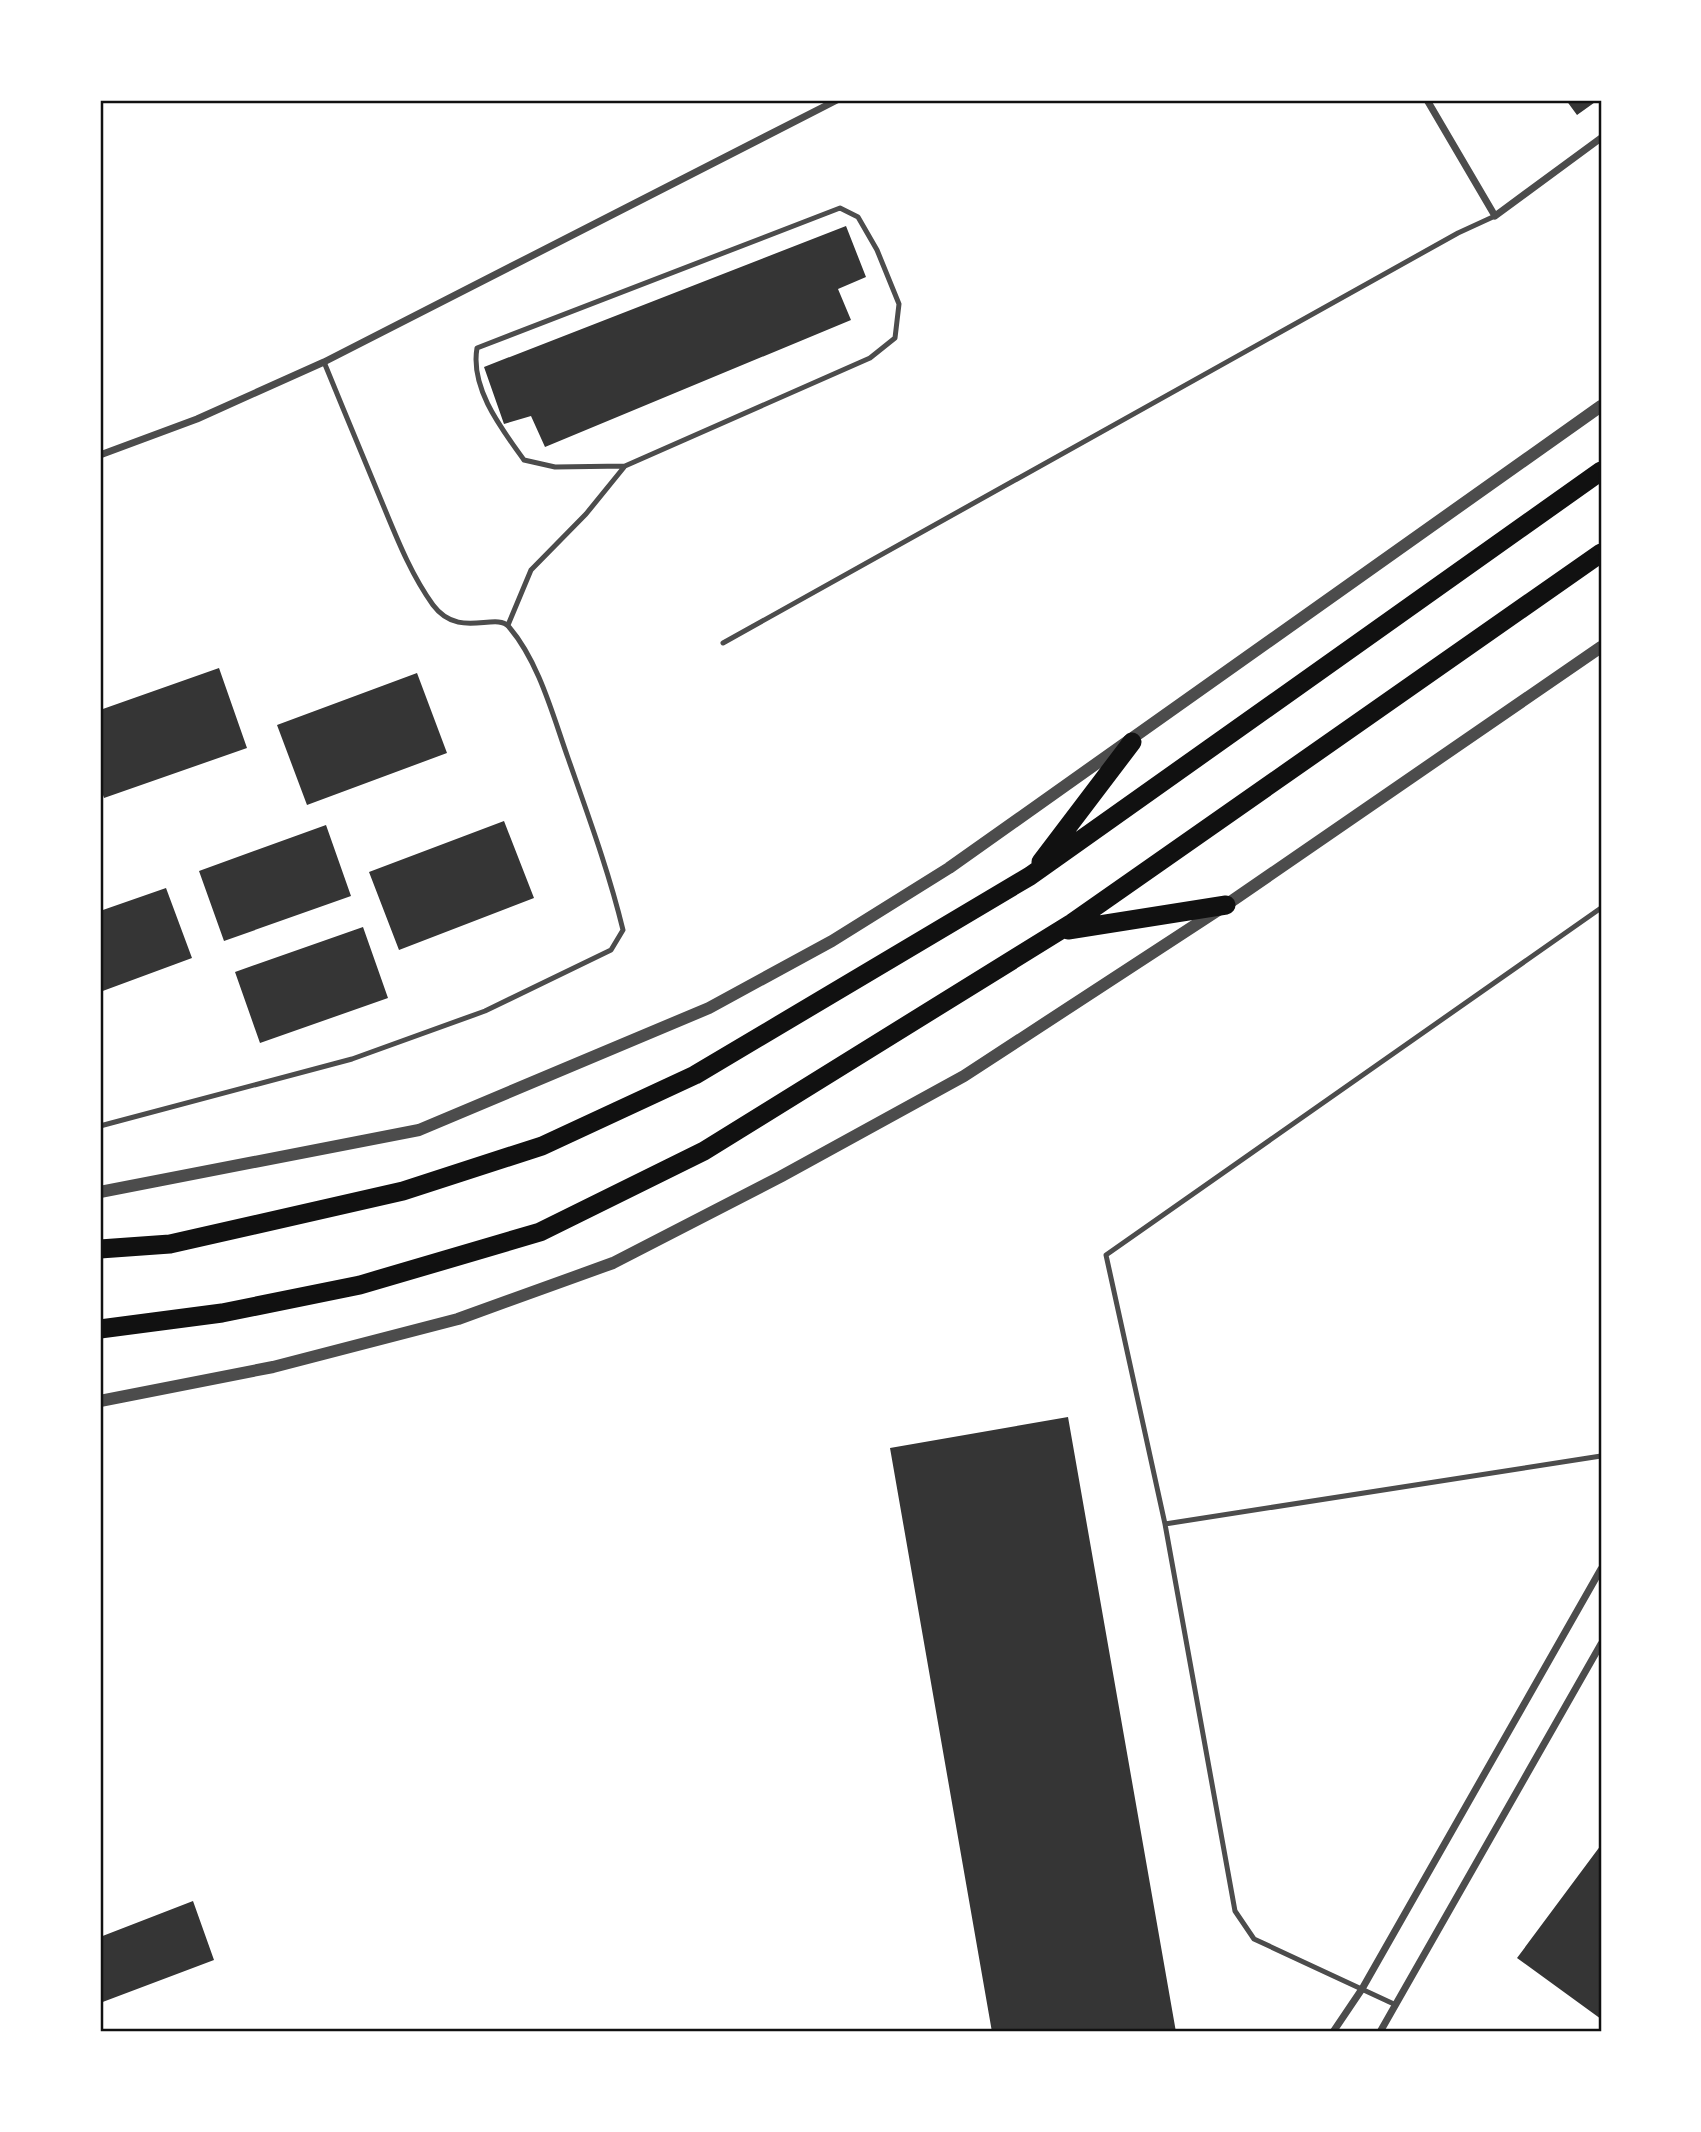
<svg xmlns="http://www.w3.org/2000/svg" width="1701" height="2132" font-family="Overpass,sans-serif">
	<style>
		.building { fill: #353535 }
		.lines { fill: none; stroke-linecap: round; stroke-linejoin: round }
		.service { stroke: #4c4c4c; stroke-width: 5 }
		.minor { stroke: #4c4c4c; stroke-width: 7 }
		.tertiary { stroke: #4c4c4c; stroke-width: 12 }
		.trunk { stroke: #111; stroke-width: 19 }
		.neatline { fill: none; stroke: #111; stroke-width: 2.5 }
	</style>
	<rect width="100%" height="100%" fill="#fff"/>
	<path class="building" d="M1566 100H1598L1577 115Z
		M846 226 866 277 838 289 851 320 545 447 531 416 504 424 484 367Z
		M219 668 247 748 104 798 100 786V710Z
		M417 673 447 753 307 805 277 725Z
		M504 821 534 898 399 950 369 872Z
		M326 825 351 896 224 941 199 871Z
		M166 888 192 958 100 992V911Z
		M363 927 388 998 260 1043 235 972Z
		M1068 1417 1176 2032H992L890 1448Z
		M1601 1845V2019L1517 1958Z
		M193 1901 214 1960 100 2003V1937Z"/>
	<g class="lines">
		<path class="service" d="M508 625 531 570 586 514 625 466 870 358 895 338 899 304 877 250 858 217 840 208 477 348C470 388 501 428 524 460L555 467 625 466
			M723 643 1458 233 1495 216
			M100 1126 352 1059 485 1011 611 950 623 930C609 872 588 815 568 758 553 716 539 662 509 627 496 611 459 640 433 605 410 573 396 536 381 500 362 455 343 408 324 362
			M1165 1524 1106 1255 1601 908
			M1396 2005 1254 1939 1235 1911 1165 1524 1601 1456"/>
		<path class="minor" d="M1427 100 1495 216 1601 138
			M100 455 197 419 324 362 837 100
			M1333 2032 1362 1989 1601 1569
			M1380 2032 1601 1644"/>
		<path class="tertiary" d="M100 1192 419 1130 709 1008 832 941 949 868 1601 406
			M100 1401 273 1367 458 1319 613 1263 780 1177 964 1076 1226 905 1601 647"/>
		<path class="trunk" d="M1041 862 1132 742
			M1068 930 1226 905
			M100 1249 170 1244 403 1191 542 1146 695 1075 1030 876 1601 471
			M100 1329 222 1313 360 1285 540 1232 704 1151 1072 923 1601 553"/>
	</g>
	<rect width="1701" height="2132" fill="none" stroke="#ffffff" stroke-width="203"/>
	<rect x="102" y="102" width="1498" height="1928" class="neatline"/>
</svg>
